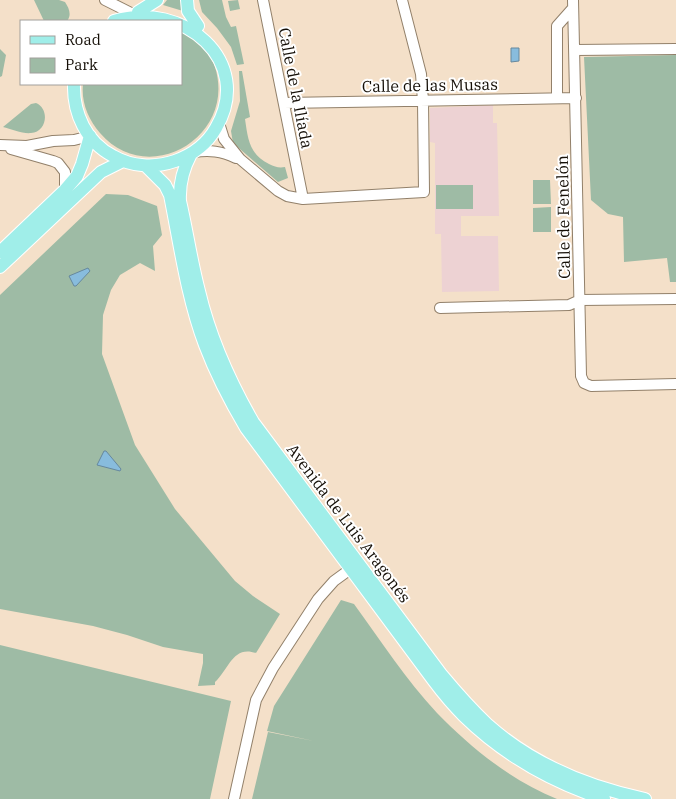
<svg xmlns="http://www.w3.org/2000/svg" width="676" height="799" font-family="'IBM Plex Serif',serif">
	<style>
		.education { fill: #edd2d3 }
		.green { fill: #9ebba5 }
		.water { fill: #88bcdd; stroke: #66889d }
		.lines { fill: none; stroke-linecap: round; stroke-linejoin: round }
		.minor-casing { stroke: #92806a; stroke-width: 12 }
		.major-casing { stroke: #fff; stroke-width: 14 }
		.minor { stroke: #fff; stroke-width: 10 }
		.major { stroke: #a0eee9; stroke-width: 12 }
		.labels { text-anchor: middle; stroke-width: 4; stroke-linejoin: round; paint-order: stroke }
		.street-label { font-size: 16px; fill: #150f07; stroke: #fff }
	</style>
	<rect width="100%" height="100%" fill="#f4e0c9"/>
	<path class="education" d="M493 105V123H497L499 216H461V236H498L499 291 442 292 441 234H435V143L430 142V108Z"/>
	<path class="green" d="M34 0H59L65 2C69 8 72 15 67 21H44Z
		M167 0H181L183 11 163 5Z
		M199 0H222L226 17 231 27 236 26 244 64 237 65 231 47 217 28 202 12Z
		M238 0 240 9 230 11 228 1Z
		M181 28C186 31 192 34 197 38 205 46 211 57 215 67 237 137 148 189 100 133 88 119 81 102 83 84H181Z
		M0 49 6 55 2 76 0 77Z
		M676 55V282H670L667 258 624 262 623 217 608 214 591 200 584 57Z
		M239 71H242L250 117 245 119C248 139 249 154 269 164 275 167 279 168 285 167L288 178 278 182 233 143 231 131 240 101Z
		M36 103C50 109 47 132 31 133 23 134 11 129 3 127L31 104Z
		M533 180H550L551 204H533Z
		M436 185H473V209H436Z
		M106 194 128 195 157 206 162 235 153 246 155 271 140 263 120 275 111 290 103 315 102 354 135 445 175 509 235 581 253 596 280 614 256 653C233 645 229 669 215 682V685L198 686 203 663V654L163 647 127 635 93 626 0 609V295Z
		M551 207V232H533V208Z
		M341 600 354 604C381 641 406 680 437 713 471 748 512 781 557 799H252L268 732 314 741 267 731 274 706Z
		M0 645 231 701 210 799H0Z"/>
	<path class="water" d="M511 48H519V61L511 62Z
		M88 268 90 271 76 286H74L69 276Z
		M104 451H106L121 469 120 471 97 465Z"/>
	<g class="lines">
		<defs>
			<path id="minor" d="M105 0 133 14
				M263 0 303 199
				M573 0 581 376 584 383 591 386 676 384
				M575 50 676 49
				M557 98V26L573 8
				M284 103 576 98
				M219 123 224 139 240 159 278 191 287 196 303 199 424 192 423 101 421 74 402 0
				M0 145 27 146 53 141 74 140 90 136
				M11 149 53 161 58 163 65 172V190
				M194 152C210 150 221 151 236 158
				M440 308 569 305 580 300 676 299
				M234 799 256 700 273 668 318 599 334 581 356 565"/>
			<path id="major" d="M187 0 188 11 198 26
				M138 12 157 0
				M74 84C73 113 86 142 113 156 132 167 155 168 175 161 192 155 207 144 216 128 255 61 183 0 114 21
				M191 154C183 169 179 183 180 201 187 231 191 261 199 291 210 338 229 380 253 422L441 674C456 692 471 709 488 725 532 764 588 787 645 799
				M146 166 165 185 170 195C180 245 187 297 205 345 216 374 230 401 246 428L434 681C443 693 453 705 464 716 504 755 552 782 604 799
				M0 252 65 190 77 176 82 164 90 136
				M0 267 101 172 123 161"/>
		</defs>
		<use href="#minor" class="minor-casing"/>
		<use href="#major" class="major-casing"/>
		<use href="#minor" class="minor"/>
		<use href="#major" class="major"/>
	</g>
	<g class="labels">
		<g class="street-label">
			<text transform="translate(430 85) rotate(-1)" y="6">Calle de las Musas</text>
			<text transform="translate(296 88) rotate(79)" y="6">Calle de la Ilíada</text>
			<text transform="translate(563 217) rotate(-91)" y="6">Calle de Fenelón</text>
			<text transform="translate(349 523) rotate(53)" y="6">Avenida de Luis Aragonés</text>
		</g>
	</g>
	<rect x="20" y="20" width="162" height="65" fill="#ffffff" stroke="#a19f9c"/>
	<rect x="30" y="36" width="25" height="8" fill="#a0eee9" stroke="#a19f9c"/>
	<text x="65" y="45" font-size="15" fill="#150f07">Road</text>
	<rect x="30" y="58" width="25" height="15" fill="#9ebba5" stroke="#a19f9c"/>
	<text x="65" y="70" font-size="15" fill="#150f07">Park</text>
</svg>
